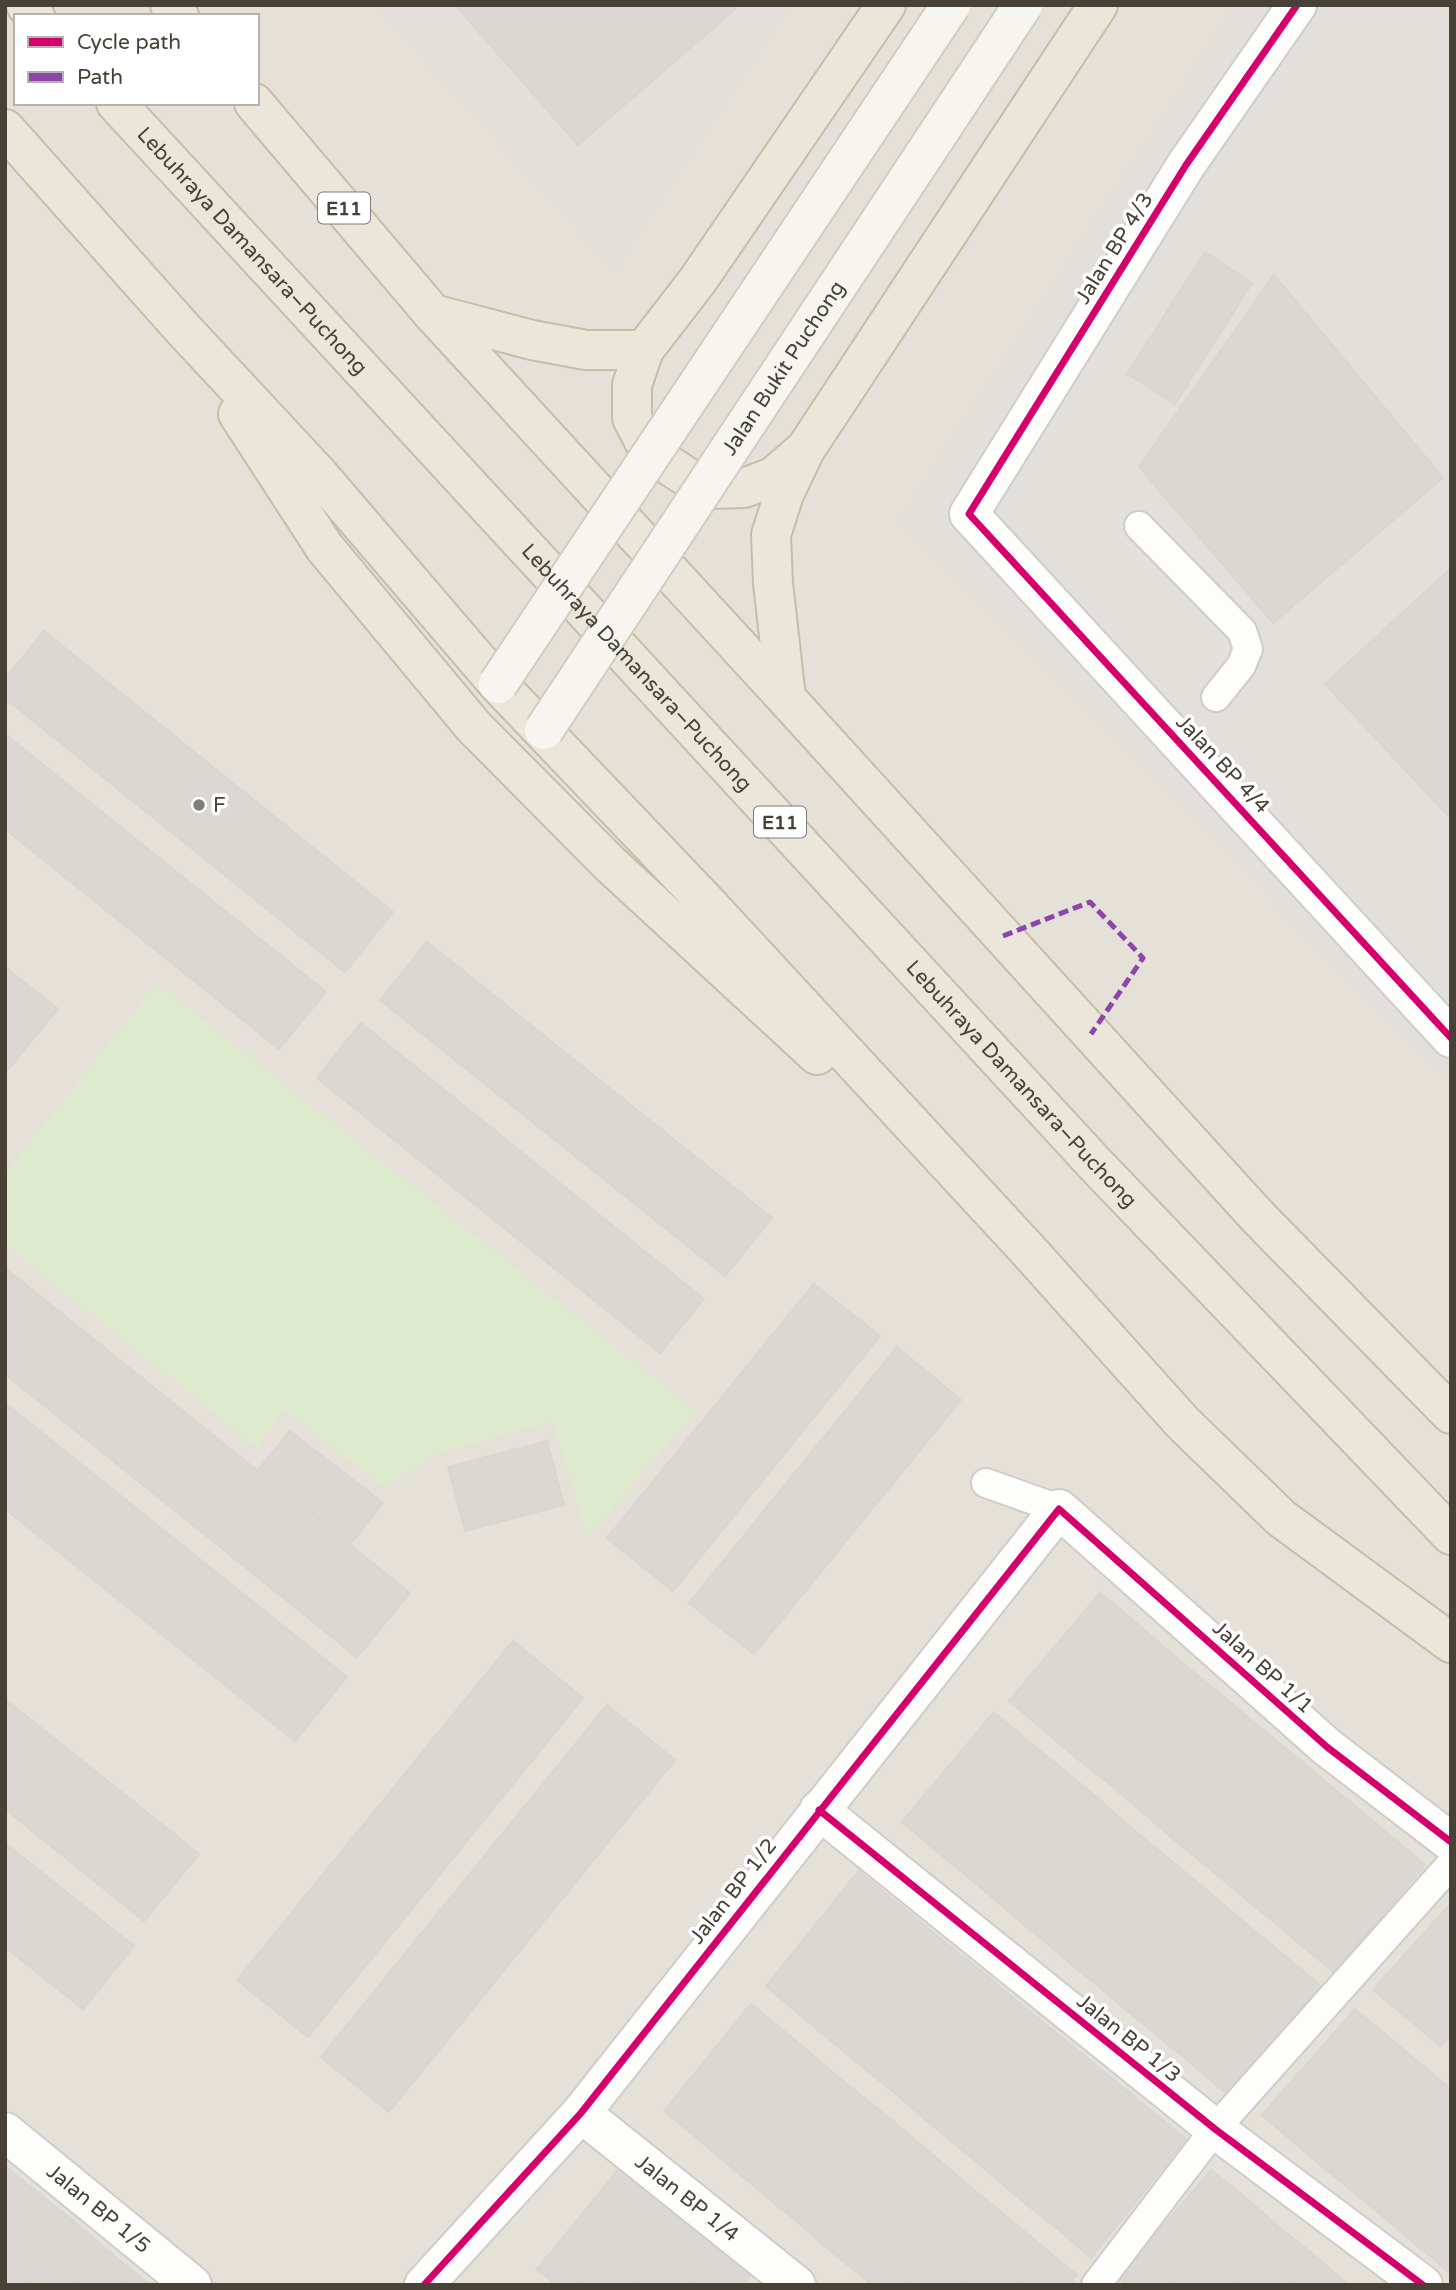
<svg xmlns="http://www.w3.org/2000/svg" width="1456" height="2290" font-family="'Varela Round',sans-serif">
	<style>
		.residential { fill: #e5e1d9; fill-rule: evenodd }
		.industrial { fill: #e3dfdb }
		.green { fill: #deeacd }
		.building { fill: #dbd8d4; stroke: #d9d6d1; stroke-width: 2 }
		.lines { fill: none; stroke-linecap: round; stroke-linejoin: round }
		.lane-casing { stroke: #cfcdc9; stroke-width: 32 }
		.street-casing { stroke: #cfcdc9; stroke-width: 42 }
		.highway-casing { stroke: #c7bca8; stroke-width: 42 }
		.lane { stroke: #fdfdfc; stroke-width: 28 }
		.street { stroke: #fdfdfc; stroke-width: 38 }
		.highway { stroke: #ebe6da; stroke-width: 38 }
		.secondary-bridge-casing { stroke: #d0ccc2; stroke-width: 42; stroke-linecap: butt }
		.secondary-bridge { stroke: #f7f5ef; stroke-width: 38 }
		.quiet { stroke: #8e44ad; stroke-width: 5; stroke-dasharray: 10 5; stroke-linecap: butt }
		.cycleway-casing { stroke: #fff; stroke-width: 11 }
		.cycleway { stroke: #d6006c; stroke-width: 7 }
		.poi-dot { fill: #827e77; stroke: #fff; stroke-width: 2.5 }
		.labels { text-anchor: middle; stroke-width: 7; stroke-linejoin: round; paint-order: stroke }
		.shield { fill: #fff; stroke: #7e7a74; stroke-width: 2 }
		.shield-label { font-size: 19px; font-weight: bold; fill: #474138 }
		.street-label { font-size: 21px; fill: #474138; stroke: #fff }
		.poi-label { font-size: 21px; fill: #474138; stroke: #fff; text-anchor: start }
	</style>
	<rect width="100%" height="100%" fill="#f1efeb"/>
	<path class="residential" d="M5 5H1451V2285H5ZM16 16H257V103H16Z"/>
	<path class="industrial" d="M376 5H788L615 268Z
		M1237 5H1451V1081L901 519Z"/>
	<path class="green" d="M157 983 696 1411 588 1536 553 1421 432 1455 385 1488 284 1410 257 1448 5 1245V1174Z"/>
	<path class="building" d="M455 5H740L578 145Z
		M1205 252 1252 283 1175 404 1127 374Z
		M1274 275 1443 478 1273 623 1139 467Z
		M1451 568V819L1325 684Z
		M44 631 393 912 345 972 5 698V679Z
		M5 734 326 992 279 1049 5 829Z
		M427 942 772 1218 725 1276 380 1000Z
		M5 967 58 1009 5 1073Z
		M361 1023 704 1299 660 1353 317 1078Z
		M5 1268 410 1593 357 1657 5 1374Z
		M814 1284 880 1336 673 1591 607 1538Z
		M897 1347 961 1400 754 1654 689 1603Z
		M5 1403 347 1677 295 1741 5 1509Z
		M290 1431 383 1503 351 1543 258 1470Z
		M547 1441 564 1505 465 1531 448 1467Z
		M1100 1593 1133 1620 1041 1728 1009 1701Z
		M1133 1620 1165 1648 1074 1756 1041 1728Z
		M513 1641 583 1698 308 2037 237 1980Z
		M1165 1648 1197 1675 1107 1782 1074 1756Z
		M1197 1675 1230 1702 1139 1809 1107 1782Z
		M5 1699 199 1854 144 1921 5 1809Z
		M1230 1702 1262 1729 1171 1837 1139 1809Z
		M607 1705 675 1760 389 2112 321 2057Z
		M994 1712 1027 1740 935 1850 902 1822Z
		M1262 1729 1295 1756 1204 1864 1171 1837Z
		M1027 1740 1060 1767 968 1877 935 1850Z
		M1295 1756 1327 1783 1236 1891 1204 1864Z
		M1060 1767 1093 1794 1000 1904 968 1877Z
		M1327 1783 1360 1810 1269 1918 1236 1891Z
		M1093 1794 1125 1822 1033 1932 1000 1904Z
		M1360 1810 1392 1837 1301 1945 1269 1918Z
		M1125 1822 1158 1850 1065 1959 1033 1932Z
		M1392 1837 1425 1865 1334 1972 1301 1945Z
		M5 1843 134 1946 83 2009 5 1947Z
		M1158 1850 1191 1877 1098 1986 1065 1959Z
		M859 1871 891 1898 798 2013 766 1986Z
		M1191 1877 1224 1905 1131 2014 1098 1986Z
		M891 1898 924 1925 831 2041 798 2013Z
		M1451 1903V1968L1407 2018 1373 1990Z
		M1224 1905 1256 1932 1164 2041 1131 2014Z
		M924 1925 957 1952 864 2068 831 2041Z
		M1256 1932 1289 1959 1197 2068 1164 2041Z
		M957 1952 990 1978 896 2094 864 2068Z
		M1289 1959 1322 1987 1229 2096 1197 2068Z
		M1451 1968V2034L1440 2046 1407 2018Z
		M990 1978 1022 2005 928 2122 896 2094Z
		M751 2004 784 2031 697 2138 664 2111Z
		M1022 2005 1055 2032 961 2149 928 2122Z
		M1355 2009 1390 2038 1296 2144 1262 2115Z
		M784 2031 816 2058 730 2166 697 2138Z
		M1055 2032 1088 2059 993 2176 961 2149Z
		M1390 2038 1423 2066 1330 2173 1296 2144Z
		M816 2058 849 2086 762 2193 730 2166Z
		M1088 2059 1120 2085 1026 2204 993 2176Z
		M1423 2066 1451 2089V2101L1364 2201 1330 2173Z
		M1120 2085 1154 2113 1059 2230 1026 2204Z
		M849 2086 882 2112 795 2220 762 2193Z
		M1451 2101V2168L1398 2229 1364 2201Z
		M882 2112 914 2139 827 2248 795 2220Z
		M1154 2113 1186 2139 1091 2258 1059 2230Z
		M914 2139 947 2167 859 2274 827 2248Z
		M623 2164 655 2190 579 2285H556L537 2269Z
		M5 2166 17 2176 5 2190Z
		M947 2167 979 2194 906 2285H872L859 2274Z
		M1451 2168V2236L1432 2258 1398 2229Z
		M1211 2170 1246 2198 1172 2285H1127L1119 2278Z
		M17 2176 46 2199 5 2248V2190Z
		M655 2190 688 2217 634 2285H579Z
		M979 2194 1012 2221 960 2285H906Z
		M1246 2198 1279 2227 1231 2285H1172Z
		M46 2199 76 2223 24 2285H5V2248Z
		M688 2217 721 2245 688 2285H634Z
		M1012 2221 1044 2248 1014 2285H960Z
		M76 2223 105 2248 74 2285H24Z
		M1279 2227 1314 2255 1289 2285H1231Z
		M1451 2236V2274L1432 2258Z
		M721 2245 753 2272 743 2285H688Z
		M105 2248 134 2272 123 2285H74Z
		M1044 2248 1077 2275 1069 2285H1014Z
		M1314 2255 1348 2285H1289Z
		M134 2272 150 2285H123Z"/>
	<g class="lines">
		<defs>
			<path id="lane" d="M1139 526 1242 631 1248 649 1241 666 1216 697
				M986 1483 1059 1509
				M1096 2285 1215 2129 1451 1864"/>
			<g id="street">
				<path d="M1297 5 1186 165 969 514 1451 1038"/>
				<path d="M819 1810 1215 2129 1423 2285"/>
				<path id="s1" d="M581 2113 796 2285"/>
				<path id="s2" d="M5 2132 192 2285"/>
				<path d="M424 2285 581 2113 1059 1509 1327 1747 1451 1842"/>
			</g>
			<g id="highway">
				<path d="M26 5 35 16"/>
				<path d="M170 5 179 16"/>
				<path id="s3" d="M116 103 1096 1165 1451 1535"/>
				<path d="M254 103 433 314 786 698 1258 1217 1451 1414"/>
				<path d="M5 129 183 329 319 475 498 684 704 900 1027 1249 1183 1423 1281 1518 1451 1643"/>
				<path d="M433 314 532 340 586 350H644"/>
				<path d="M238 414 325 548 474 727 610 864 817 1055"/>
				<path d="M801 453 773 477 744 488 712 489 690 479 664 462 644 441 632 418V385L644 350 698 280 886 5"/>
				<path d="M786 698 773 583 771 535 784 494 805 450 1098 5"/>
			</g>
		</defs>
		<use href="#lane" class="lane-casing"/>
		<use href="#street" class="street-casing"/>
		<use href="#highway" class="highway-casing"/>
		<use href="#lane" class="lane"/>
		<use href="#street" class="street"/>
		<use href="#highway" class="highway"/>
		<defs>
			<g id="secondary-bridge">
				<path d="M498 684 951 5"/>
				<path id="s4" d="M544 730 1023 5"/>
			</g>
		</defs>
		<use href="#secondary-bridge" class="secondary-bridge-casing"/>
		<use href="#secondary-bridge" class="secondary-bridge"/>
		<path class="quiet" d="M1003 936 1090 902 1143 958 1091 1034"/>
		<defs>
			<path id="cycleway" d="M1297 5 1186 165 969 514 1451 1038
				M819 1810 1215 2129 1423 2285
				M424 2285 581 2113 1059 1509 1327 1747 1451 1842"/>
		</defs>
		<use href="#cycleway" class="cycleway-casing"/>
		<use href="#cycleway" class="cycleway"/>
	</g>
	<circle class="poi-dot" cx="199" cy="805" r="7"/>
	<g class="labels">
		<g class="shield">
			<rect x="318" y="192.5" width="52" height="31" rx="5"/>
			<rect x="754" y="806.5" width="52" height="31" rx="5"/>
		</g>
		<g class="shield-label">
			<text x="344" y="215">E11</text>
			<text x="780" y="829">E11</text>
		</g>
		<g class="street-label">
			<text transform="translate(1114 248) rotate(-58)" y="7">Jalan BP 4/3</text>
			<text dy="7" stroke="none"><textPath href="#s3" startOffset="201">Lebuhraya Damansara–Puchong</textPath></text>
			<text dy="7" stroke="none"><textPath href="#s4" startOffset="434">Jalan Bukit Puchong</textPath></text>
			<text dy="7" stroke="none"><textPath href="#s3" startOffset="768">Lebuhraya Damansara–Puchong</textPath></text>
			<text transform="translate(1223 764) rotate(47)" y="7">Jalan BP 4/4</text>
			<text dy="7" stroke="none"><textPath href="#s3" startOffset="1335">Lebuhraya Damansara–Puchong</textPath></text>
			<text transform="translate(1263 1667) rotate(42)" y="7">Jalan BP 1/1</text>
			<text transform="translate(733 1891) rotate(-52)" y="7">Jalan BP 1/2</text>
			<text transform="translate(1129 2038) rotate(39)" y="7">Jalan BP 1/3</text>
			<text dy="7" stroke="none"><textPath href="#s1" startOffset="136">Jalan BP 1/4</textPath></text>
			<text dy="7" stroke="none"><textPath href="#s2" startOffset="121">Jalan BP 1/5</textPath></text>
		</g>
		<g class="poi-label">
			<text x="213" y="812">F</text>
		</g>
	</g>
	<rect width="1456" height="2290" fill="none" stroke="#474138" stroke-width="14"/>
	<rect x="14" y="14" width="245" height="91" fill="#ffffff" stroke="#b5b3af" stroke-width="2"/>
	<rect x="28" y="37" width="35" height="10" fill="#d6006c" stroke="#b5b3af" stroke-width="2"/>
	<text x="77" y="49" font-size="21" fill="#474138">Cycle path</text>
	<rect x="28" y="72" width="35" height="10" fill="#8e44ad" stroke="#b5b3af" stroke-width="2"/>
	<text x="77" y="84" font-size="21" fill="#474138">Path</text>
</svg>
